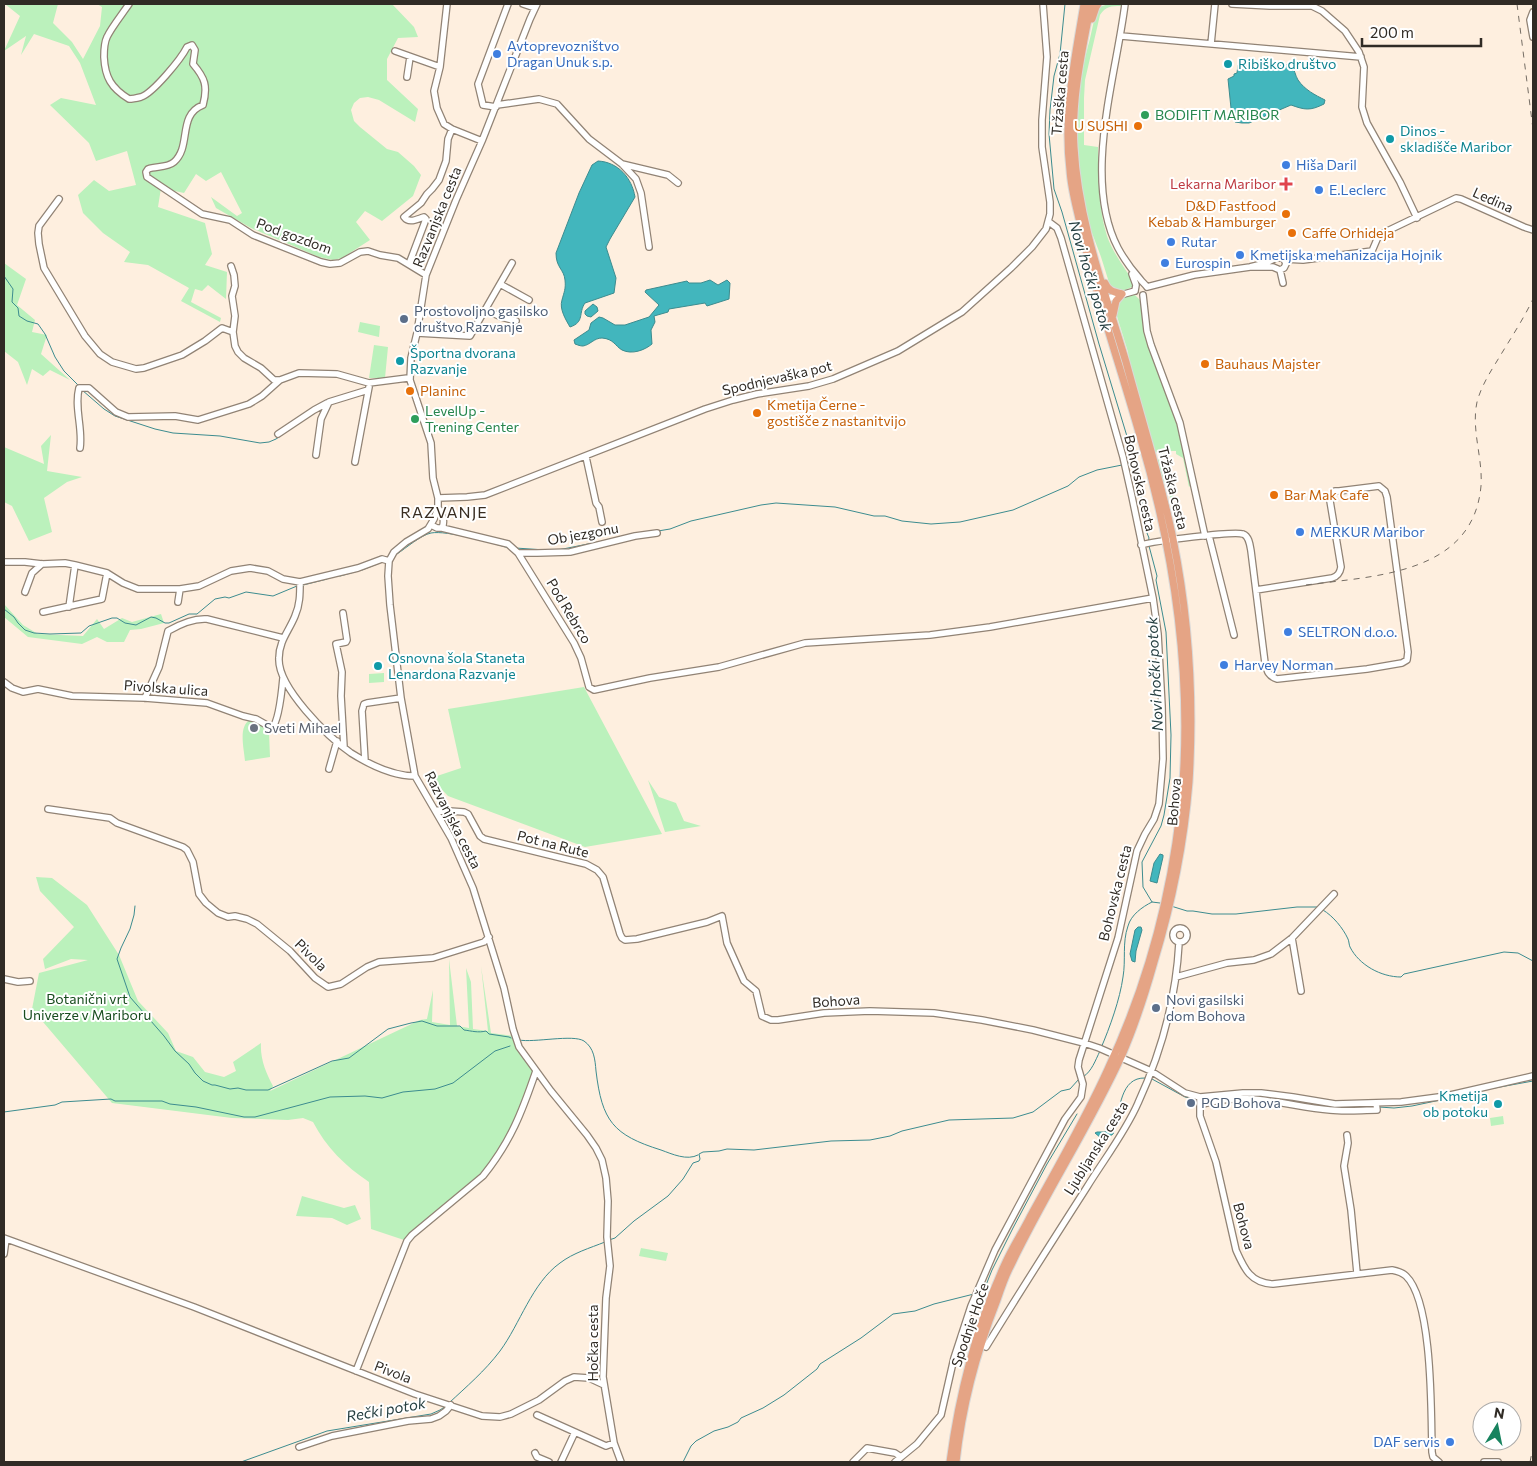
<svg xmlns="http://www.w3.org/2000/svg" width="1537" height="1466" font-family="Commissioner,sans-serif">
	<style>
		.green { fill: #bbf1bc }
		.water { fill: #42b6bd; stroke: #3d8c8f }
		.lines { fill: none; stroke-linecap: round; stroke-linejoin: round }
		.stream { stroke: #3d8c8f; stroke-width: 1 }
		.minor-casing { stroke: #918375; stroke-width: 8 }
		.major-casing { stroke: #dad9d8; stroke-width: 9 }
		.minor { stroke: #fff; stroke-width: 5.5 }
		.major { stroke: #e5a485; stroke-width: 7 }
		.rail { stroke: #756d64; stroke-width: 1; stroke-dasharray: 6 6; stroke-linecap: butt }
		.shop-dot { fill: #3f7fe0; stroke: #fff; stroke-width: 2 }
		.culture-dot { fill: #0f9aa8; stroke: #fff; stroke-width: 2 }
		.leisure-dot { fill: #2e9e5b; stroke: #fff; stroke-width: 2 }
		.food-dot { fill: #e8710a; stroke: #fff; stroke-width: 2 }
		.health-dot { fill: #e0444e; stroke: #fff; stroke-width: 2 }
		.service-dot { fill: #5c6f8a; stroke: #fff; stroke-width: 2 }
		.worship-dot { fill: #6b7280; stroke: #fff; stroke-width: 2 }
		.labels { text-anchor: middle; stroke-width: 4; stroke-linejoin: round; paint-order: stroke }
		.shop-label { font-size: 14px; fill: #366cbe; stroke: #fff; text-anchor: start }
		.culture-label { font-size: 14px; fill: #0d838f; stroke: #fff; text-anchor: start }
		.street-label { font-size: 14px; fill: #302b25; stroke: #fff }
		.leisure-label { font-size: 14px; fill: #27864d; stroke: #fff; text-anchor: start }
		.food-label { font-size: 14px; fill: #c56008; stroke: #fff; text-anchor: start }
		.health-label { font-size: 14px; fill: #be3a42; stroke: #fff; text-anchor: end }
		.service-label { font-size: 14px; fill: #4e5e75; stroke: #fff; text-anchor: start }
		.worship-label { font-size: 14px; fill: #5b616d; stroke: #fff; text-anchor: start }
		.park-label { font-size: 14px; fill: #184d1e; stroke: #fff }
		.water-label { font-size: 15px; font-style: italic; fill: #274042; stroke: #fff }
		.quarter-label { font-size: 16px; letter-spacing: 1px; fill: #392d21; stroke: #fff }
	</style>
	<rect width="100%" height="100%" fill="#feefdf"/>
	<path class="green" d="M5 4H58L53 23 72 42 83 59 100 26 102 7 97 4H392L414 27 418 37 398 38 387 59V80L418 109 415 122 379 100 368 97 360 98 354 103 351 110 354 121 360 127 387 149 398 152 414 166 421 175 413 196 382 221 365 211 356 222 370 240 342 258 333 260 319 257 251 228 216 208 211 197 237 216 242 213 221 172 206 181 196 174 184 193 161 188 158 207 205 223 212 254 205 265 227 272 226 299 208 285 202 291 195 289 191 302 221 318 220 322 181 301 189 288 148 265 124 262 130 252 103 233 83 213 78 195 94 180 109 191 136 185 127 151 96 161 89 143 50 105 61 98 96 105 80 63 69 46 34 34 21 55 26 36 4 51 20 16Z
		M1108 4H1121V6C1111 6 1106 6 1100 15L1085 80 1084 98V145L1098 147C1099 176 1098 208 1107 236 1113 253 1125 268 1134 283L1132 287C1123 291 1118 293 1110 286 1107 276 1104 266 1101 257 1096 242 1089 228 1086 213 1074 157 1073 102 1088 46 1092 33 1093 19 1099 6L1100 7Z
		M4 263 26 279 17 305 35 320 32 332 47 335 41 354 70 380 50 370 43 376 32 369 27 385 18 362 4 351Z
		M1135 295 1141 301 1148 345 1157 367 1180 434 1191 485 1189 487 1183 458 1176 454V451H1163V455L1159 454 1153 450 1130 368 1128 352 1116 313V306L1124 296Z
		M360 322 380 326 379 337 358 332Z
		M374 345 388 347 385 378H369Z
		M51 435 47 471 82 477 67 482 44 498 52 532 29 541 12 506 4 502V447L44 464 41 446Z
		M1155 459 1162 460C1168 468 1175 492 1173 502L1170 498 1167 487 1159 473Z
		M4 604 23 625 38 634 83 636 97 619 104 629 122 618 132 622 161 614 164 623 141 629 130 630 124 642H107L97 637 82 644 28 637 4 617Z
		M384 673V682L369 683V674Z
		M584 687 662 834 585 847 448 796 431 778 461 768 448 709Z
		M250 720 262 724 265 730 269 732 270 757 245 761C244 749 238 726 250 720Z
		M648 780 659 797 676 803 684 821 701 826 665 832Z
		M36 877 52 878 87 905 119 955 138 1001 168 1033 176 1051 193 1057 205 1072 224 1077 236 1071 233 1062 261 1043C260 1059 266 1073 273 1086L270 1091 420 1020 427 1019 433 990 432 1022 450 1025 449 959 457 1026 469 1028 466 968 471 982 473 1029 488 1031 481 966 491 1033 515 1036 536 1071 525 1103 489 1168 407 1241 371 1229 369 1182C345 1166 326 1147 313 1122L303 1118 288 1120 232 1118 112 1103 32 1009 39 973 88 960 71 959 45 969 43 959 74 927 40 891Z
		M1503 1116 1504 1124 1491 1126 1490 1118Z
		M302 1196 344 1208 355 1205 361 1219 347 1225 332 1218 296 1216Z
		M641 1248 668 1253 666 1261 639 1256Z"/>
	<path class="water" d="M1243 60 1291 65C1295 70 1295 75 1298 80 1305 90 1315 95 1325 100L1324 104C1310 111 1305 110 1291 105L1249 123H1242L1235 122 1232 118 1228 79 1234 76V74L1237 73 1238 65Z
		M598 161C618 162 632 178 635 197L610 239 606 247 616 278 614 293 585 303C578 313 585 322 570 327 566 320 559 309 562 300 564 292 566 289 565 280 564 269 556 268 556 253L579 193 592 165Z
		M710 280 718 285 727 280 730 283 729 299 707 306 705 303 669 309 668 312 654 316 655 322 651 330 652 344C645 350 632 355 622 350 615 346 614 339 602 338 594 338 590 345 583 346 580 346 578 345 575 344L574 340 589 330 591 323 599 317 603 318 615 325H625L649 317 659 305 645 292 646 290 687 281 689 283H701Z
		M593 304 597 307 598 311 591 317 587 316 585 314V311Z
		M1160 854 1163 855V857L1157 883 1150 881 1154 863Z
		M1138 927H1141L1142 930 1136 951 1135 962 1132 961 1130 954 1135 930Z
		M1113 1128H1115L1113 1134 1107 1138H1101L1095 1133 1097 1132H1105Z"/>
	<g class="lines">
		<path class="stream" d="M1065 4 1060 54 1054 76 1050 110 1049 134 1054 189 1062 212 1099 344 1136 466 1147 533 1149 538 1148 542
			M4 276 13 289 12 302 18 308 19 316 27 321 38 324 45 334 55 357 64 371 79 386
			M82 390 104 409 115 416 155 429 173 433 220 436 260 443 269 442 276 439 316 412
			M1126 464 1134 462
			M658 531 670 529 691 521 761 505 776 503 835 507 874 516H885L902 521 931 524 960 522 1013 510 1068 486 1079 477 1097 470 1122 465
			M1149 546 1157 576 1156 580 1166 632 1171 735 1170 778 1164 815 1161 826 1142 862 1143 887 1152 902 1160 903
			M515 548 546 550
			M558 550 603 541
			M397 554C406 548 421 535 431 533 447 530 492 543 509 548
			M362 570 380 563
			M340 576 358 571
			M329 578 337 576
			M303 585 327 579
			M4 609 14 617 18 623 25 630 34 633 50 634 81 633 89 626 112 618H117L125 623 136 625 151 617 156 618 165 623H169L189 614H197L215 599 225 597 229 598 246 592 273 596 297 586
			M135 906 134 915 130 929 121 948 117 959 130 997 164 1036 175 1051 189 1064 195 1073 203 1081 212 1085H215L230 1089 238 1088 246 1090H268L332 1061 349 1058 388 1029 411 1023 422 1021 437 1026H460L464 1030C472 1031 478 1033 486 1031L489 1034 509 1037 511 1038
			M1171 906 1187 911H1193L1212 914H1236L1297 907H1317
			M1323 910C1333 916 1343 928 1348 939 1349 941 1349 945 1350 947 1359 965 1381 977 1401 977L1404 974 1504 952 1518 953 1533 961
			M519 1040C534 1043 573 1034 584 1041 594 1048 595 1059 596 1071 602 1121 613 1135 661 1150 672 1154 687 1161 698 1155
			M1101 1048C1110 1027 1120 999 1123 977 1126 960 1122 943 1128 926 1131 915 1142 907 1152 902
			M1083 1077C1092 1071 1095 1061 1100 1051
			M1152 1079 1185 1097 1199 1100
			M1489 1089 1533 1081
			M1255 1097 1276 1098 1315 1106
			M1379 1107 1394 1108 1412 1106 1464 1095
			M4 1112 55 1105 62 1102 111 1099 115 1101H162L170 1104 196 1107 244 1117H255L330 1097 365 1096 382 1098 403 1092 435 1089 453 1083 495 1051 510 1046
			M1115 1128C1120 1110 1120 1077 1145 1078
			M609 1240 615 1238 634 1221 668 1196 683 1179 693 1163 699 1161 700 1159 699 1154 703 1152 719 1151 727 1149 754 1150 831 1141 870 1140 890 1136 902 1131 949 1120 1013 1118 1033 1112 1061 1091 1070 1089 1079 1079
			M979 1293 984 1290 992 1270 1013 1228 1047 1164 1077 1114
			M449 1403C466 1387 485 1371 500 1351 520 1324 532 1283 560 1263 573 1253 590 1248 605 1242
			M241 1462 327 1431 431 1414 440 1410 446 1406
			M683 1462 691 1446 696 1441 714 1431 728 1427 738 1422 741 1418 763 1408 784 1395 817 1369 820 1364 861 1338 893 1314 915 1311 934 1304 974 1294"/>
		<defs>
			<path id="minor" d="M129 4C123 13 111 28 107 37 104 43 104 50 104 57 105 77 111 88 129 99 133 99 137 98 141 97 153 93 181 59 187 47L192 45 195 50 193 64C205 78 208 86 203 105 177 115 192 146 174 162 167 168 156 166 148 169L146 172 147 177 202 214 230 220 253 235 321 262 330 264 340 263 360 252 368 251 380 255 398 258 426 275
				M447 4 440 67 434 91 437 108 444 124 452 129 482 141
				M523 4 535 8
				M537 4 530 19 482 141 456 200 426 275 417 333 411 358 410 380 431 443 433 478 438 498V508L434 519 428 529 406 542 394 552 389 561 388 576 390 605 401 698 415 776 451 838 473 888 504 988 513 1029 519 1047 551 1091 587 1135 596 1148 602 1160 606 1178 608 1201 607 1237 610 1266 606 1298 603 1377 614 1443 621 1462
				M1125 4C1116 77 1082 179 1118 248 1124 259 1131 269 1140 279 1142 282 1145 284 1147 287
				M1232 4 1270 6H1312L1322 11 1345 31 1359 52 1364 67 1362 107 1367 123 1400 182 1417 218
				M1533 12 1530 20 1533 37
				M1121 36 1361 57
				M1211 44 1215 4
				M395 51 440 67
				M407 77 410 57
				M497 105 539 99 557 104 589 139 622 164 636 179 641 193 649 247
				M496 107 483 105 478 84 508 4
				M622 164 668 175 678 183
				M59 199 39 226 38 233 39 244 44 268 85 336 100 354 112 362 136 369 144 368 182 355 205 341 222 328 233 332 235 346 238 352 244 358 261 368 274 380H280
				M1284 259 1303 260 1372 251 1378 237 1381 234 1456 198 1461 199 1524 227 1533 230
				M409 264 426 219 424 217C417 219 409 224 404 217L421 203 427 194 432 189 439 180 446 161 448 139 452 129
				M231 266 234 275 235 286 232 296 235 316 233 332
				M1280 270 1283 283
				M1132 274 1136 285 1135 291
				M500 284 529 300
				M1147 287 1194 275 1250 267 1266 263 1278 257 1284 259 1286 264 1284 268 1280 270 1273 267H1250
				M1143 295 1147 331 1151 345 1180 423 1205 536
				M1103 300 1135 291
				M486 310 501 317 516 321
				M417 333 470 336 512 263
				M278 434 314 410 327 403
				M80 448C83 428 74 408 79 388H89L116 412 128 417 175 416 198 420 249 404 262 396 280 380 299 373 337 374 369 383 408 378 410 380
				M316 455 321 419 329 402 368 390
				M586 457 596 503 599 507 602 522
				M355 462 369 387
				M438 498 467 497 485 495 705 409 733 400 757 394 809 386 833 379 898 351 962 312 1011 268 1032 247 1046 229 1050 214V202L1042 147V120L1047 57 1043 4
				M431 525 437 528H442C445 522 443 513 438 508
				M442 528 508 544 518 553H537L570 552 635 536 657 533
				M1209 536 1234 635
				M1141 545C1154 541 1233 531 1243 534 1249 536 1250 545 1251 551L1265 663C1267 671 1268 676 1277 679L1367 669 1402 663 1407 660 1408 652 1387 497 1385 491 1379 486 1339 491H1335L1331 495 1330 501 1341 567C1340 573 1338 576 1332 578L1256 590
				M518 553 574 643 581 658 589 687 594 690 650 678 719 667 805 643 930 635 990 627 1153 598
				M4 562H25L42 564 65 563 75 565 107 573 123 583 138 589H180L199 586 231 571 250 568 268 571 283 579 300 582 358 568 382 559 389 561
				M300 582C300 594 300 605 295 616 289 631 279 641 279 658 277 687 328 737 351 753 370 765 392 776 415 776
				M25 592 32 573 42 564
				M178 602 180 589
				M69 607 75 565
				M43 612 102 599 107 573
				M343 613 347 640 346 642 336 644 342 672 341 696 344 747
				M4 682 12 688 23 692 38 689 72 696 145 698 207 703 243 716 256 719 272 728C279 721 282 689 283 678
				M145 698 159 667 168 631C180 624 193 618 207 619L283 638
				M365 761 362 711 364 704 367 703 401 698
				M329 769 337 741
				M48 809 110 818 117 823 183 847 187 850 193 862 199 894 206 903 218 913 228 917 235 916 247 919 257 924 290 951 315 978 328 987 341 984 367 967 379 962 433 958 484 942 489 937
				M435 810 464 812 468 814 480 836 484 839 586 864 597 870 603 877 620 934 622 938 625 940 637 939 707 922 722 916 727 943 744 981 756 991 762 1016 771 1020H778L824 1013 870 1011 934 1013 982 1020 1033 1030 1084 1043 1099 1048 1151 1071 1185 1093 1200 1097 1243 1093H1261L1293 1097 1335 1104 1401 1102 1446 1096 1533 1076
				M1173 935a7 7 0 1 1 14 0a7 7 0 1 1-14 0Z
				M1292 938 1301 991
				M1176 977 1227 963 1254 960 1271 954 1292 938 1334 894
				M4 979 18 982 30 981
				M1200 1097V1116L1216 1162 1236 1250C1244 1268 1250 1283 1273 1284L1392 1270C1397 1271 1402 1272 1406 1276 1433 1302 1431 1414 1432 1452L1433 1457 1439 1462
				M1200 1105C1244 1090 1286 1106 1330 1110 1346 1112 1362 1110 1377 1110L1376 1103
				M1347 1135 1348 1143 1344 1166 1351 1210 1357 1273
				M4 1238 194 1307 415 1394 482 1416 500 1417 511 1414 539 1400 565 1381 574 1377 589 1378 604 1385
				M4 1254 6 1239
				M986 1347C1019 1293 1053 1240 1087 1187 1103 1161 1126 1131 1138 1103 1161 1053 1176 998 1179 943
				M356 1371 407 1241 412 1235 483 1176C511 1141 522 1112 536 1071
				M537 1415 606 1446 614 1443
				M299 1447 332 1436 408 1421 431 1419 439 1416 446 1411 451 1405
				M535 1453 537 1457 549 1462
				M561 1462 575 1432
				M853 1462 867 1448 895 1453 901 1457
				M895 1462 917 1444 941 1415 954 1358 971 1306 995 1250 1065 1119 1081 1097 1083 1084 1078 1067 1079 1060 1118 938 1137 851 1145 834 1154 819 1159 804 1163 759 1162 706 1158 634 1153 598 1132 497 1123 457 1061 238 1057 228 1049 222
				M1484 1462H1498"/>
			<path id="major" d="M1092 19 1096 7 1098 4
				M1105 283C1108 291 1114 292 1122 294
				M1113 315 1116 301 1122 294
				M950 1462C959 1394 976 1327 1005 1264 1012 1248 1022 1233 1030 1217 1057 1168 1085 1120 1108 1069 1150 979 1175 881 1183 782 1191 665 1173 548 1140 436 1120 365 1095 295 1080 223 1076 205 1071 188 1070 170 1063 113 1075 59 1084 4
				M956 1462C962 1406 976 1353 997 1300 1001 1288 1005 1276 1011 1265 1045 1194 1089 1127 1122 1055 1135 1025 1145 994 1154 962 1172 903 1184 844 1189 782 1194 701 1189 618 1173 539 1161 480 1142 421 1126 362 1105 292 1078 221 1074 147 1071 99 1082 51 1091 4"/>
		</defs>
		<use href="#minor" class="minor-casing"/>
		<use href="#major" class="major-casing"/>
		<use href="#minor" class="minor"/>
		<use href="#major" class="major"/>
		<path class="rail" d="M1517 4 1533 129
			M1306 585C1373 576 1473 575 1481 486 1483 458 1471 430 1477 402 1481 387 1489 374 1497 361 1509 341 1523 320 1533 299
			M1530 1462 1533 1447"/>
	</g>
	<g class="shop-dot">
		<circle cx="497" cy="54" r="5"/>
		<circle cx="1286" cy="165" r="5"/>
		<circle cx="1319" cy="190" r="5"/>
		<circle cx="1171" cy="242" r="5"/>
		<circle cx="1240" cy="255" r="5"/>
		<circle cx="1165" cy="263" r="5"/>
		<circle cx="1300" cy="532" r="5"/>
		<circle cx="1288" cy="632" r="5"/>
		<circle cx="1224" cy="665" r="5"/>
		<circle cx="1450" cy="1442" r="5"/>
	</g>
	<g class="culture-dot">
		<circle cx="1228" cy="64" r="5"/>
		<circle cx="1390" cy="139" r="5"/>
		<circle cx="400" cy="361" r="5"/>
		<circle cx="378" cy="666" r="5"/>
		<circle cx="1498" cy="1104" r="5"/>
	</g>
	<g class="leisure-dot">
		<circle cx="1145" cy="115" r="5"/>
		<circle cx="415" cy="419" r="5"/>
	</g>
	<g class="food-dot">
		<circle cx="1138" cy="126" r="5"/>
		<circle cx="1286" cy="214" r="5"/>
		<circle cx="1292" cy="233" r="5"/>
		<circle cx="1205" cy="364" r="5"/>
		<circle cx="410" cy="391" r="5"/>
		<circle cx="757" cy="413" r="5"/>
		<circle cx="1274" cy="495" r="5"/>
	</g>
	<path class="health-dot" d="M1283.5 176.5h5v5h5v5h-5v5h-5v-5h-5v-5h5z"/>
	<g class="service-dot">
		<circle cx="404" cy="319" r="5"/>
		<circle cx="1156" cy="1008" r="5"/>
		<circle cx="1191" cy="1103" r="5"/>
	</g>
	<circle class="worship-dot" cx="254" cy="728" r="5"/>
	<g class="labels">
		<g class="shop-label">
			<text x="507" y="51">Avtoprevozništvo<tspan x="507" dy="16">Dragan Unuk s.p.</tspan></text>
			<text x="1296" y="170">Hiša Daril</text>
			<text x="1329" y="195">E.Leclerc</text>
			<text x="1181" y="247">Rutar</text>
			<text x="1250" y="260">Kmetijska mehanizacija Hojnik</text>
			<text x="1175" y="268">Eurospin</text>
			<text x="1310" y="537">MERKUR Maribor</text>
			<text x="1298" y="637">SELTRON d.o.o.</text>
			<text x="1234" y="670">Harvey Norman</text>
			<text x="1440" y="1447" text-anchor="end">DAF servis</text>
		</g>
		<g class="culture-label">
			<text x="1238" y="69">Ribiško društvo</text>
			<text x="1400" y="136">Dinos -<tspan x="1400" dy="16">skladišče Maribor</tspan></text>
			<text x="410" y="358">Športna dvorana<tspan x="410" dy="16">Razvanje</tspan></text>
			<text x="388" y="663">Osnovna šola Staneta<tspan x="388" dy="16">Lenardona Razvanje</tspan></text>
			<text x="1488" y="1101" text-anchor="end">Kmetija<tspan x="1488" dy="16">ob potoku</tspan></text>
		</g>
		<g class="street-label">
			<text transform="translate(1060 93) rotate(-85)" y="5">Tržaška cesta</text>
			<text transform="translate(1493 200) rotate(24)" y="5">Ledina</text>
			<text transform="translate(437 217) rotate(-68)" y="5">Razvanjska cesta</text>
			<text transform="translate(294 236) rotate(20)" y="5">Pod gozdom</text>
			<text transform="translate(777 378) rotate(-13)" y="5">Spodnjevaška pot</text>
			<text transform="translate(1140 483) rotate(77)" y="5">Bohovska cesta</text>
			<text transform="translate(1173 488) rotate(76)" y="5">Tržaška cesta</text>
			<text transform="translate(583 534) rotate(-10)" y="5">Ob jezgonu</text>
			<text transform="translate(569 611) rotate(59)" y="5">Pod Rebrco</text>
			<text transform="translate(166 688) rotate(4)" y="5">Pivolska ulica</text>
			<text transform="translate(1174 802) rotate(-85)" y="5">Bohova</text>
			<text transform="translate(453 820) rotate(63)" y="5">Razvanjska cesta</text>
			<text transform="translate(553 844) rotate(14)" y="5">Pot na Rute</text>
			<text transform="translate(1115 893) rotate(-76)" y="5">Bohovska cesta</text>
			<text transform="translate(311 955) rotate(45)" y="5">Pivola</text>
			<text transform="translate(836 1001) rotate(-4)" y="5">Bohova</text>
			<text transform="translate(1096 1148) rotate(-58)" y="5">Ljubljanska cesta</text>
			<text transform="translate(1244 1226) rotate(75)" y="5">Bohova</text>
			<text transform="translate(970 1325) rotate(-71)" y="5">Spodnje Hoče</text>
			<text transform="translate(593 1343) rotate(-90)" y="5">Hočka cesta</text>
			<text transform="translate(393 1372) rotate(21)" y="5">Pivola</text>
		</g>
		<g class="leisure-label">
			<text x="1155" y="120">BODIFIT MARIBOR</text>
			<text x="425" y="416">LevelUp -<tspan x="425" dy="16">Trening Center</tspan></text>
		</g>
		<g class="food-label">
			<text x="1128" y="131" text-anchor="end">U SUSHI</text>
			<text x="1276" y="211" text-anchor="end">D&amp;D Fastfood<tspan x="1276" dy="16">Kebab &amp; Hamburger</tspan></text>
			<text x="1302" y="238">Caffe Orhideja</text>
			<text x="1215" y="369">Bauhaus Majster</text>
			<text x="420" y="396">Planinc</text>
			<text x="767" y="410">Kmetija Černe -<tspan x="767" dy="16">gostišče z nastanitvijo</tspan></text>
			<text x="1284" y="500">Bar Mak Cafe</text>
		</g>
		<g class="health-label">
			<text x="1276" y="189">Lekarna Maribor</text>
		</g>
		<g class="service-label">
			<text x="414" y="316">Prostovoljno gasilsko<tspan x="414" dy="16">društvo Razvanje</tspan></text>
			<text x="1166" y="1005">Novi gasilski<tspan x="1166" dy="16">dom Bohova</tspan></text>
			<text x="1201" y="1108">PGD Bohova</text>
		</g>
		<g class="worship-label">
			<text x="264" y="733">Sveti Mihael</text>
		</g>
		<g class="park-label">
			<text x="87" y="1004">Botanični vrt<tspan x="87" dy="16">Univerze v Mariboru</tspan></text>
		</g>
		<g class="water-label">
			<text transform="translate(1090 276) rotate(73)" y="5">Novi hočki potok</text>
			<text transform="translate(1155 674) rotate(-93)" y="5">Novi hočki potok</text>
			<text transform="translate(386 1410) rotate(-10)" y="5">Rečki potok</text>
		</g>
		<g class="quarter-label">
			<text x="444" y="518">RAZVANJE</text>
		</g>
	</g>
	<rect width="1537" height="1466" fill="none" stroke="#302b25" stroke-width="10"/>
	<g transform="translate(1497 1426) rotate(10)"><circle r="24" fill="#ffffff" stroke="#acaaa8"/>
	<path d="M0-4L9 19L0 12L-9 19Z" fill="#18835f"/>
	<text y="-8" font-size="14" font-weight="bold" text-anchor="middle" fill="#302b25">N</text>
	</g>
	<path d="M1362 38v8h119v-8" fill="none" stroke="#302b25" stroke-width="2.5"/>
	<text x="1370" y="38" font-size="15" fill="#302b25" stroke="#ffffff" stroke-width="4" paint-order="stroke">200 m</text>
</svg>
